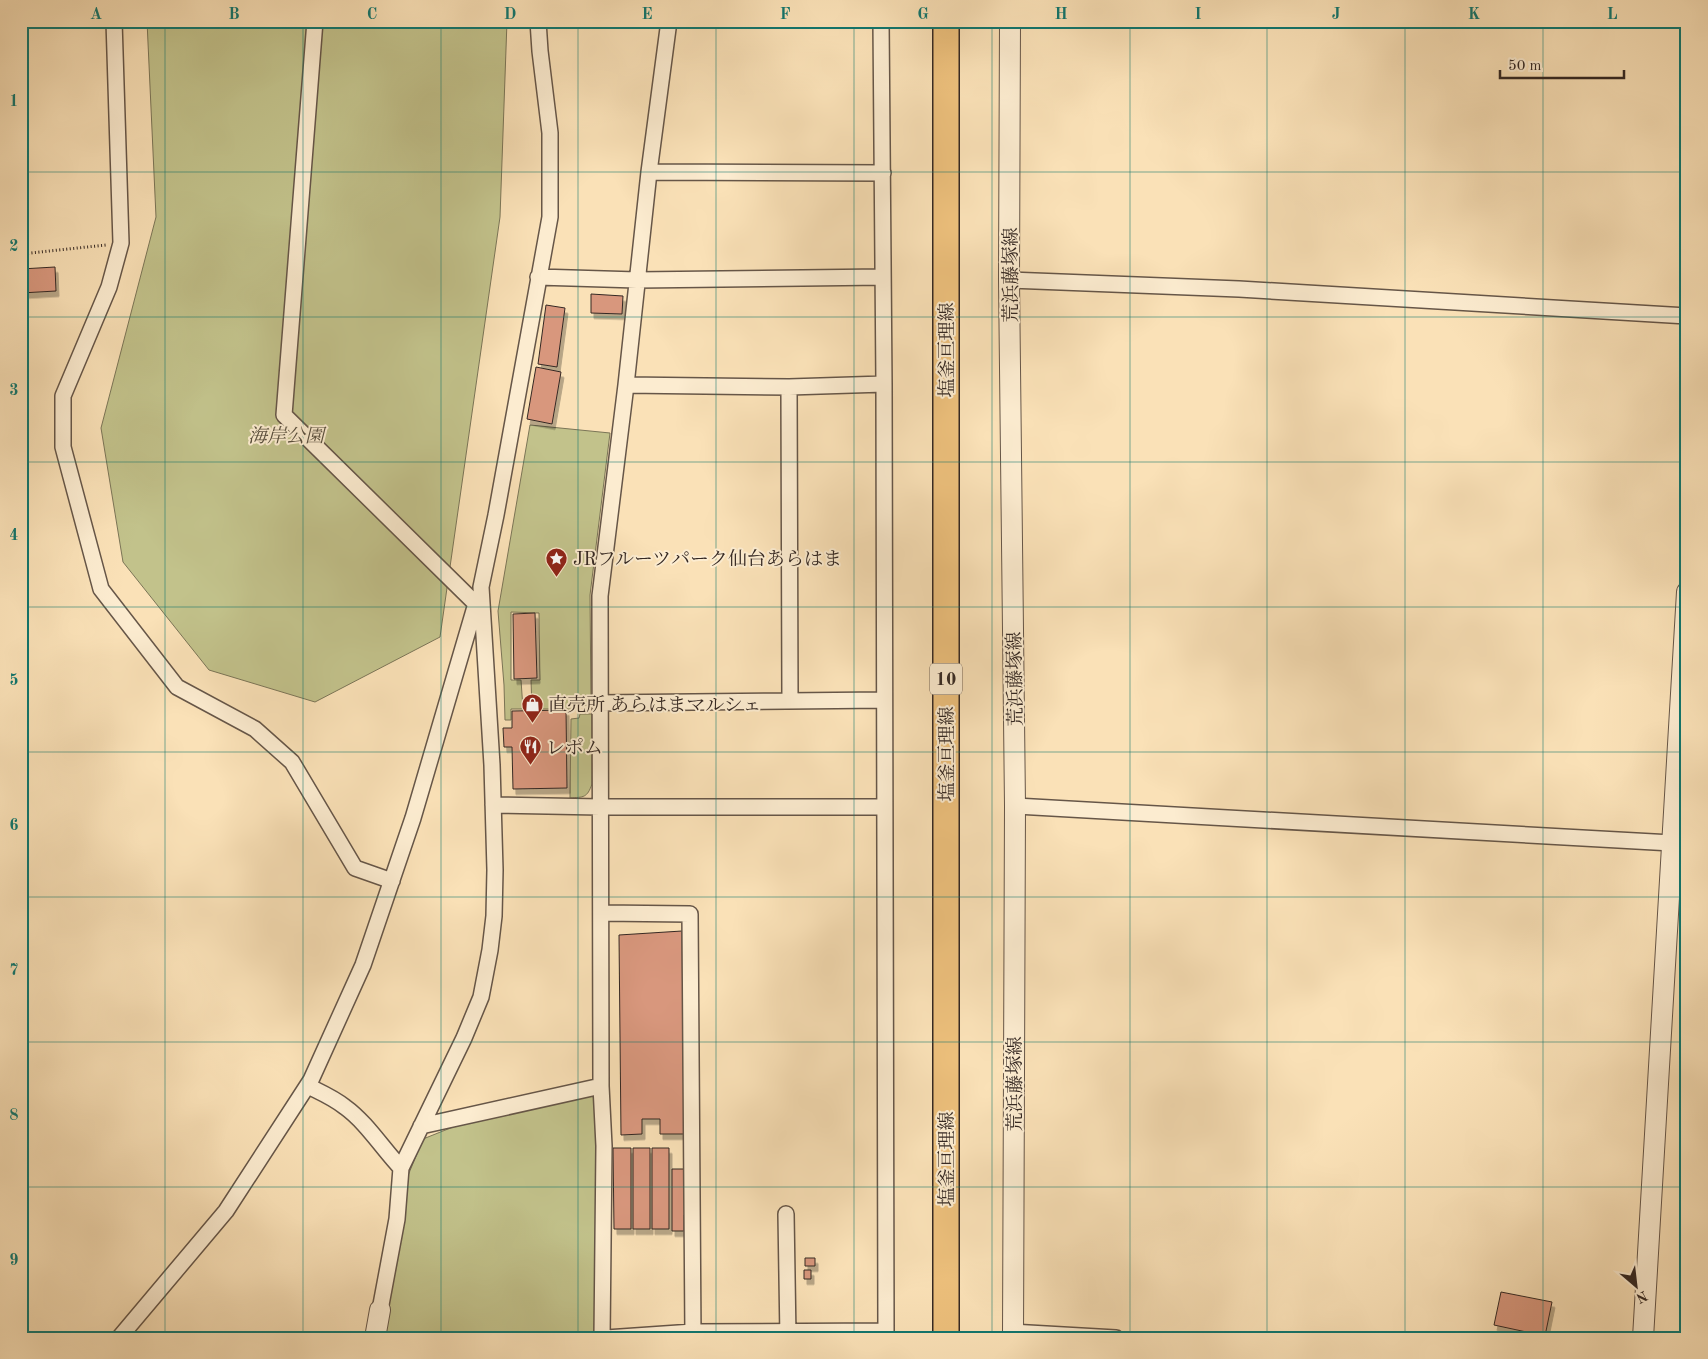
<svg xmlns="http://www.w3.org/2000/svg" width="1708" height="1359" font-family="'Old Standard TT','Noto Serif JP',serif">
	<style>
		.green { fill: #c2c28b; stroke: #7b7557 }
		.building { fill: #d8977d; stroke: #342823; filter: url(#shadow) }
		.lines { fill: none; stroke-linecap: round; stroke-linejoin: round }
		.minor-casing { stroke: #665648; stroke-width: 18 }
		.tertiary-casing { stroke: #665648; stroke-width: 22 }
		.primary-casing { stroke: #342823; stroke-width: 28 }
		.path { stroke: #342823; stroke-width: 3; stroke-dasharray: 1 2.5; stroke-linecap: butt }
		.minor { stroke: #fcecd0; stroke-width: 15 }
		.tertiary { stroke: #fcecd0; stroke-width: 20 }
		.primary { stroke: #edc07c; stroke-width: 25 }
		.grid { fill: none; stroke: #0f766e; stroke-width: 1; stroke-opacity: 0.55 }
		.labels { text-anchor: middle; stroke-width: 4; stroke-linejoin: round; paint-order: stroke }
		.shield { fill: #fcecd0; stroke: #706357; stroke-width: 1 }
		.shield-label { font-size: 18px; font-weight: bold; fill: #342823 }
		.street-label { font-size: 19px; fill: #342823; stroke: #fcecd0 }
		.park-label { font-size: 19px; font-style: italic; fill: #584e3d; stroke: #fcecd0 }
		.poi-label { font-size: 19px; fill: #342823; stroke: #fcecd0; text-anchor: start }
		.neatline { fill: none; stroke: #0f766e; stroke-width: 2 }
		.grid-label { font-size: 16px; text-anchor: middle; font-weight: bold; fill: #0f766e }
	</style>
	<defs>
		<filter id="shadow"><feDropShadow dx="3" dy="5.5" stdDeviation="0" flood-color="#0004"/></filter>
	</defs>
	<rect width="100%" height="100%" fill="#fae1b7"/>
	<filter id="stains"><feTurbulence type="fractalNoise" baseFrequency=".004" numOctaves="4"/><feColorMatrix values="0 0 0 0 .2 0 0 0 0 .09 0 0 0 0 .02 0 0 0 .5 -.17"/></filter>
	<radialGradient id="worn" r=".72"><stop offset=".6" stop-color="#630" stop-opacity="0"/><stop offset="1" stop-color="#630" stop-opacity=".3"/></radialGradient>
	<path class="green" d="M147 21H507L500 217 440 637 315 702 209 670 123 562 101 428 156 217Z
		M530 425 610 433 590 595 591 705H575V709H532L531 680H540L539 613 511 612V680H521L523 709H511V720H505L504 685 498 611Z
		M580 714H592V784C587 798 584 797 570 798L571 719 579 718Z
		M590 1093 600 1100 599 1326 592 1335 560 1338H383L407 1178 423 1139 458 1125Z"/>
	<path class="building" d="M55 267 56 291 21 293V269Z
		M591 294 623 296 622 314 591 313Z
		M546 305 565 308 557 367 538 364Z
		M536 367 561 372 552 424 527 419Z
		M535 613 537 678 514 679 513 614Z
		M566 710 567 788 513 789 512 747H504L503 728H512V711Z
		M682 931 684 1134H660V1119H642V1134L621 1135 619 935Z
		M613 1148H631V1229H614Z
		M633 1148H650V1229H633Z
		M652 1148H669V1229H652Z
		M672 1169H687V1215H684V1231H672Z
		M805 1258H815V1266H805Z
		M804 1270H811V1279H804Z
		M1501 1292 1552 1302 1545 1336 1494 1325Z"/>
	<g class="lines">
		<defs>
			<path id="minor" d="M114 21 121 243 109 287 63 396V447L101 589 177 687 255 729 292 762 355 868 392 881
				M315 21 284 415 476 604
				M881 21 884 384 886 1338
				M649 172 883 173
				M538 277 637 280 883 277
				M1009 280 1239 289 1687 316
				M626 385 789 387 884 384
				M789 387 790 701
				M599 703 884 700
				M493 805 600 807H884
				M1015 806 1672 843
				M601 913 690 914 693 1338
				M308 1086C320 1092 334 1098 345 1107 366 1122 383 1149 401 1168
				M421 1126 601 1086
				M786 1214 788 1338
				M380 1310 397 1219 401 1168 464 1038 481 997 490 950 494 916 495 870 492 765 481 587 496 515 550 217V133L540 51 538 21
				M1013 1332 1116 1338
				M119 1338 226 1211 311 1080 363 965 413 818 477 600
				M602 1338 604 1146 601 1086 600 596 626 385 649 172 669 21
				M606 1338 693 1332 886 1331"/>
			<path id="tertiary" d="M1010 21 1009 280 1015 806 1013 1338
				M375 1338 380 1310
				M1643 1338 1687 592"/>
			<path id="primary" d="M946 21V1338"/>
		</defs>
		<use href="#minor" class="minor-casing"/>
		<use href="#tertiary" class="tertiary-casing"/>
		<use href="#primary" class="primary-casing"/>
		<path class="path" d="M21 254 106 245"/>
		<use href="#minor" class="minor"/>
		<use href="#tertiary" class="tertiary"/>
		<use href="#primary" class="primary"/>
	</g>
	<path class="grid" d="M165 21V1338M303 21V1338M441 21V1338M578 21V1338M716 21V1338M854 21V1338M992 21V1338M1130 21V1338M1267 21V1338M1405 21V1338M1543 21V1338M21 172H1687M21 317H1687M21 462H1687M21 607H1687M21 752H1687M21 897H1687M21 1042H1687M21 1187H1687"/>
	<defs>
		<symbol id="sight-pin" viewBox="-11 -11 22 30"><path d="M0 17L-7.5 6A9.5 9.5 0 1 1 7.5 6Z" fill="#8f2418" stroke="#fcecd0"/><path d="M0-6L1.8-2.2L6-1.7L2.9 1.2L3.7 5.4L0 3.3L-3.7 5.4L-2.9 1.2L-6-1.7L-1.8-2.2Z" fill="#fff"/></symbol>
		<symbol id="shop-pin" viewBox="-11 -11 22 30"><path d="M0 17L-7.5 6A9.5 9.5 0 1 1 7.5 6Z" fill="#8f2418" stroke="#fcecd0"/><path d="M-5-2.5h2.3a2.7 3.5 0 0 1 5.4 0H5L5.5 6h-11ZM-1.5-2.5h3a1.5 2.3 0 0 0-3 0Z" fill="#fff"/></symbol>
		<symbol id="restaurant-pin" viewBox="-11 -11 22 30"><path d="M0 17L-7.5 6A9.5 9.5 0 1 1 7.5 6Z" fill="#8f2418" stroke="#fcecd0"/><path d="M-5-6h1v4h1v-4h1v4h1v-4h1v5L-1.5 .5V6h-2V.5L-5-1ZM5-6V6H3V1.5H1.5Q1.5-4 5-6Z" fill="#fff"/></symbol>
	</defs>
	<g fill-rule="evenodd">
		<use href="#sight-pin" x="544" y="546" width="25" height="34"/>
		<use href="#shop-pin" x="520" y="692" width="25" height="34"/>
		<use href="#restaurant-pin" x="518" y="734" width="25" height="34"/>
	</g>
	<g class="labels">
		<rect class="shield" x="930" y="663.5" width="32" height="31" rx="4"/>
		<g class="shield-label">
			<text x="946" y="685">10</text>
		</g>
		<g class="street-label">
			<text transform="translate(1010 275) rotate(-90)" y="7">荒浜藤塚線</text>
			<text transform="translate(946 350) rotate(-90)" y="7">塩釜亘理線</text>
			<text transform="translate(1014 679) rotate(-91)" y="7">荒浜藤塚線</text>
			<text transform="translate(946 754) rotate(-90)" y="7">塩釜亘理線</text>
			<text transform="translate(1014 1084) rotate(-90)" y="7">荒浜藤塚線</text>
			<text transform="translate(946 1159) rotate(-90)" y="7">塩釜亘理線</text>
		</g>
		<g class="park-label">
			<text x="286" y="442">海岸公園</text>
		</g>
		<g class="poi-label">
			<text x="573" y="565">JRフルーツパーク仙台あらはま</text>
			<text x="548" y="711">直売所 あらはまマルシェ</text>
			<text x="546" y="754">レポム</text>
		</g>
	</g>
	<rect width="1708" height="1359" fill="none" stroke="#fae1b7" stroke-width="55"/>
	<g transform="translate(1636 1286) rotate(152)" stroke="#fcecd0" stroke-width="4" paint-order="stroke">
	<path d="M0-4L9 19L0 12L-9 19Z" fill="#342823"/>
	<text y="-8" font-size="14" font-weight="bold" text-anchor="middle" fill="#342823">N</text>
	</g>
	<path d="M1500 70v8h124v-8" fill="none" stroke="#342823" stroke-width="2.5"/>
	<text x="1508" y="70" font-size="15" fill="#342823" stroke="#fcecd0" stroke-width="4" paint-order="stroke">50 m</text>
	<rect x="28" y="28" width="1652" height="1304" class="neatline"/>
	<g class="grid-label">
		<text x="96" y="19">A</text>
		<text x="234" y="19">B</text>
		<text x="372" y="19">C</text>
		<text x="510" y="19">D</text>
		<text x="647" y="19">E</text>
		<text x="785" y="19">F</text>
		<text x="923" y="19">G</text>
		<text x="1061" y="19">H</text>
		<text x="1198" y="19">I</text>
		<text x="1336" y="19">J</text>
		<text x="1474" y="19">K</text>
		<text x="1612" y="19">L</text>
		<text x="14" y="106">1</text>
		<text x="14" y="251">2</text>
		<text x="14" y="395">3</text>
		<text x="14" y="540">4</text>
		<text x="14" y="685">5</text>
		<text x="14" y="830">6</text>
		<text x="14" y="975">7</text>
		<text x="14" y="1120">8</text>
		<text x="14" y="1265">9</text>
	</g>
	<rect width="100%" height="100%" filter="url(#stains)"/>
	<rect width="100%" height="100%" fill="url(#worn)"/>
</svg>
